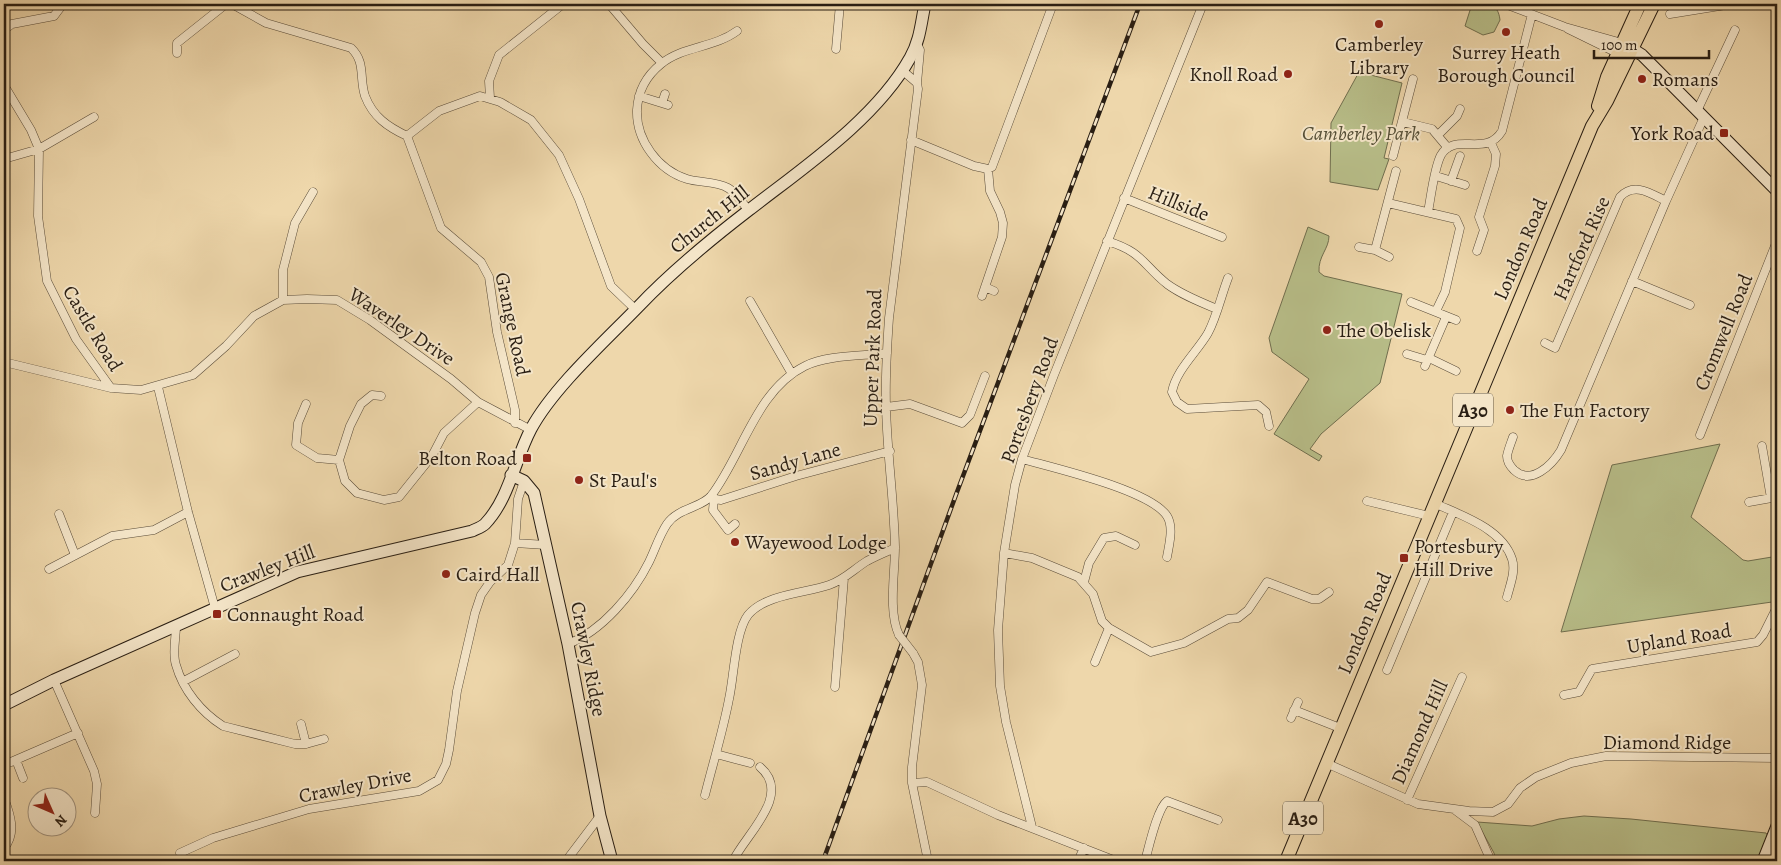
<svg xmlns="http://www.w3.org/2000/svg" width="1781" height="865" font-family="Alegreya,serif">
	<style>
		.green { fill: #b8be89; stroke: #706e4e }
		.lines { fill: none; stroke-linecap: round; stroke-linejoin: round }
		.street-casing { stroke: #5a4c39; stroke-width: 9 }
		.secondary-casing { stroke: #291e13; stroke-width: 13 }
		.primary-casing { stroke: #291e13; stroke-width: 14 }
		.street { stroke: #f4e5c8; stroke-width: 8 }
		.secondary { stroke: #f4e5c8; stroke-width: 11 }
		.primary { stroke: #eed7ab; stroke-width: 12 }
		.rail-casing { stroke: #291e13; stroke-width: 4.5 }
		.rail { stroke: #f4e5c8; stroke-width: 2.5; stroke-dasharray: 8; stroke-linecap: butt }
		.street-bridge-casing { stroke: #5a4c39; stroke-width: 9; stroke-linecap: butt }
		.street-bridge { stroke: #f4e5c8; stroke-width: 8 }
		.poi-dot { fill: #8f2418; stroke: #f4e5c8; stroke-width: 2 }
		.labels { text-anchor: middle; stroke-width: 4; stroke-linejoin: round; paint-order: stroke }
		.shield { fill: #f4e5c8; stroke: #665a49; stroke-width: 1 }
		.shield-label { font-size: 19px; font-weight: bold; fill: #291e13 }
		.poi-label { font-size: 20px; fill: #291e13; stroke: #f4e5c8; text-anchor: start }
		.park-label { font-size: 20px; font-style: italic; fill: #544e36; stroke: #f4e5c8 }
		.street-label { font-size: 20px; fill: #291e13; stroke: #f4e5c8 }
	</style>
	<rect width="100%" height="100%" fill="#eed7ab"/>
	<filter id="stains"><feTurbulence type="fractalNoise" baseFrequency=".004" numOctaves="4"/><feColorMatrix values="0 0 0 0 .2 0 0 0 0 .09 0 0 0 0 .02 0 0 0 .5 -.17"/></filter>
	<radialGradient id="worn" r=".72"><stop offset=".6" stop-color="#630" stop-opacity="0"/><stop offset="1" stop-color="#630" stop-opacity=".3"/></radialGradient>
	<path class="green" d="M1472 4C1487 4 1498 2 1500 20L1494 32 1483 35 1465 26Z
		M1359 72 1402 83 1384 158 1389 159 1378 190 1330 182 1331 123Z
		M1308 227 1329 236C1329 249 1318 256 1319 272L1324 276 1402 294 1380 383 1321 434 1310 449 1322 456 1319 461 1274 434 1309 379 1272 352 1269 338Z
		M1720 444 1691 517 1743 560 1748 561 1772 557 1777 591 1772 602 1561 632 1612 465Z
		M1584 816 1631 819 1766 833 1777 849V861H1496L1494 853 1477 822 1532 826 1559 819Z"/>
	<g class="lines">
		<defs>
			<path id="street" d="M232 4 266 23 351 48C366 62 359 78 365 96 373 117 388 127 407 136
				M609 4 643 44 662 63
				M1505 4 1565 27 1622 43
				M1670 14 1732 4
				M1568 29 1617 53
				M4 30 12 24 54 16 63 4
				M737 31C714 48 683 46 661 64 646 76 638 90 637 110 636 140 658 170 687 179 700 183 716 181 728 188 737 193 742 202 748 210
				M917 44 920 50 917 83
				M836 49 840 4
				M177 53V43L226 4
				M4 85 31 130 39 149 38 216 47 281 76 339 111 388
				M639 96 668 105
				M490 98 489 81 499 55 563 4
				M662 103 665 94
				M1697 111 1735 30
				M1403 122 1432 129 1448 148
				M1438 135 1457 116 1460 109
				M407 136 439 111 480 96 500 102 531 120 559 155 579 199 611 286 635 309
				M407 136 441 228 481 262 489 277 497 332 515 410V423
				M911 140 974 166 988 169 992 167 1053 4
				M1393 156 1413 79
				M4 159 39 149 94 117
				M1436 176 1465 185
				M1451 181 1460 156
				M1124 198 1222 237
				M1388 203 1456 219 1460 228 1445 292 1436 311
				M1428 212C1431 197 1434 168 1441 155 1455 131 1486 158 1502 131L1532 14
				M1107 241C1143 252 1142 264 1167 284 1182 295 1200 302 1217 309
				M1359 247 1375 250 1389 257
				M1375 250 1396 171
				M1477 251 1484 230 1479 217 1495 166 1496 154 1491 143
				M1228 278C1221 296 1217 316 1208 333 1197 352 1176 370 1172 392L1177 402 1187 409 1258 405 1266 412 1269 426
				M1632 281 1690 305
				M985 287 1002 237 1003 223 1000 212 990 191 988 169
				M982 296 985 287 994 291
				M283 300V270L295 223 313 192
				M750 301 792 374
				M1411 302 1456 320
				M1545 343 1555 348 1620 197C1634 182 1650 193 1666 201
				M1407 354 1427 360
				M1429 358 1456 371
				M4 362 111 388 141 390 193 375 226 346 254 316 283 300 307 299 337 300 370 320 451 379 478 402 531 430
				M1425 366 1446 317
				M158 387 188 512 215 608
				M381 396 372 395 361 404 350 426 339 460 345 481 357 493 384 500 399 497 432 456 444 433 478 402
				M306 404 298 423 296 445 317 458 339 460
				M886 407 910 404 962 423 970 415 985 376
				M1700 435 1777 241
				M1513 437C1511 443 1508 450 1507 456 1507 462 1510 466 1514 470 1531 486 1552 465 1561 450L1666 201 1704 117
				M1762 446 1771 498
				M1022 459C1054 468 1150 490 1167 516 1174 527 1169 545 1167 557
				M710 498 721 500 796 476 890 451
				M714 498 713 510 728 530 735 524
				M1367 501 1429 516
				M1749 502 1777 497
				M1434 503C1460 515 1502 528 1512 559 1516 571 1510 585 1507 597
				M59 514 75 555
				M515 543 546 545
				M1004 553 1032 558 1078 577 1093 594 1102 621 1109 628 1151 652 1184 643 1228 619 1238 618 1248 610 1267 582 1312 599H1319L1329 592
				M49 569 112 536 154 530 188 512
				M1084 582 1089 563 1104 538 1116 536 1135 545
				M176 626C176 637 172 654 176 665 183 690 201 712 223 726L295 744H306L324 739
				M899 635C888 612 895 573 895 547 894 500 887 453 886 406 885 377 887 347 889 318L918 89 917 83 903 71
				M568 644C602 631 633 594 649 562 655 550 659 536 667 524 678 508 701 508 711 496 742 456 756 390 805 366 826 355 863 356 887 353
				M913 653 918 662 922 685 912 767V783L928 861
				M1095 662 1109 628
				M1387 670 1453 512
				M54 680 94 771 97 784 95 813
				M184 681 235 654
				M835 687 844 578
				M1564 695 1579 692 1592 669 1757 642 1763 635 1777 607
				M1294 710 1340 728
				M1291 718 1298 702
				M301 724 306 744
				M716 754 750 763
				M16 760 23 778
				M11 762 78 733
				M1326 763 1418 804 1469 811 1493 812 1508 804 1520 788 1536 777 1571 763 1606 756 1777 758
				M912 783 927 782 998 815 1116 861
				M705 795C713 763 723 731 729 699 734 677 735 632 748 615 765 594 806 593 829 585 844 580 854 569 867 561 876 556 886 552 895 548
				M4 798C10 814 17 833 4 848
				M1407 800 1462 677
				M1455 810 1475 825 1491 861
				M1032 827 1006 722 1000 686 998 630 1004 553 1015 485 1022 459 1054 375 1203 4
				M180 853 213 838 309 809 419 791 438 780 446 764 449 750 457 691 475 613 481 595 490 582 508 565 515 543 518 499 524 481
				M566 861 600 816
				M733 861C745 835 793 795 760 767
				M1078 861 1084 848
				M1145 861C1149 847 1157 809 1167 801L1218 820"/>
			<path id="secondary" d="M1626 45 1642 55 1777 191
				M511 475 524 481 534 493 568 644 600 816 612 861
				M4 705 54 680 297 572 472 531C476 529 482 527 485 524 509 499 515 459 531 429 553 388 605 341 638 307 672 271 710 240 749 210 803 168 876 119 910 58 920 41 921 23 925 4
				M1763 861 1777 826"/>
			<path id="primary" d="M1598 106 1607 77 1640 4
				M1286 861 1592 126 1607 101 1654 4"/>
		</defs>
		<use href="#street" class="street-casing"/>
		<use href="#secondary" class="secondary-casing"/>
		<use href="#primary" class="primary-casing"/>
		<use href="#street" class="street"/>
		<use href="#secondary" class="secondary"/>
		<use href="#primary" class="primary"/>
		<defs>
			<path id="rail" d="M823 861 957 492 1140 4"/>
		</defs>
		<use href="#rail" class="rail-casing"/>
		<use href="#rail" class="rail"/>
		<defs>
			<path id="street-bridge" d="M899 635 913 653"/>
		</defs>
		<use href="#street-bridge" class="street-bridge-casing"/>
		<use href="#street-bridge" class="street-bridge"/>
	</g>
	<g class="poi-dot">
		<circle cx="1379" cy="24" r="5"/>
		<circle cx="1506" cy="32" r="5"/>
		<circle cx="1288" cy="74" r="5"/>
		<circle cx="1642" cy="79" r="5"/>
		<rect x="1719" y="128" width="10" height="10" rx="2.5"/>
		<circle cx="1327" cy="330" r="5"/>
		<circle cx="1510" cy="410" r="5"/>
		<rect x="522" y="453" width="10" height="10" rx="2.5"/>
		<circle cx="579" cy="480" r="5"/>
		<circle cx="735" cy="542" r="5"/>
		<rect x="1399" y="553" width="10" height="10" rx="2.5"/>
		<circle cx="446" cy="574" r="5"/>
		<rect x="212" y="609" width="10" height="10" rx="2.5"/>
	</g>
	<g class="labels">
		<g class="shield">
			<rect x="1453" y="393.5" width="40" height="33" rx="4"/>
			<rect x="1283" y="801.5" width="40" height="33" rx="4"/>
		</g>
		<g class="shield-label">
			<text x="1473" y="417">A30</text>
			<text x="1303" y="825">A30</text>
		</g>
		<g class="poi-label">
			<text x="1379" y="51" text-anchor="middle">Camberley<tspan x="1379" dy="23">Library</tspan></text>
			<text x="1506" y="59" text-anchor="middle">Surrey Heath<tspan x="1506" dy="23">Borough Council</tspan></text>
			<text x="1278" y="81" text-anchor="end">Knoll Road</text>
			<text x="1652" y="86">Romans</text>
			<text x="1714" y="140" text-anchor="end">York Road</text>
			<text x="1337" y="337">The Obelisk</text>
			<text x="1520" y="417">The Fun Factory</text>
			<text x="517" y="465" text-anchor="end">Belton Road</text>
			<text x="589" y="487">St Paul's</text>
			<text x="745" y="549">Wayewood Lodge</text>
			<text x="1414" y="553">Portesbury<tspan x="1414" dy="23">Hill Drive</tspan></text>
			<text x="456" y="581">Caird Hall</text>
			<text x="227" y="621">Connaught Road</text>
		</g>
		<g class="park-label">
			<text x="1361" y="140">Camberley Park</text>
		</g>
		<g class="street-label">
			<text transform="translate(1179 203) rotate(22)" y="7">Hillside</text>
			<text transform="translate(709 219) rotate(-39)" y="7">Church Hill</text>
			<text transform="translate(1581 248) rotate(-66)" y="7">Hartford Rise</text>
			<text transform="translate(1520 249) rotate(-67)" y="7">London Road</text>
			<text transform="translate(513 324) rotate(78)" y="7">Grange Road</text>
			<text transform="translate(402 326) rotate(34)" y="7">Waverley Drive</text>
			<text transform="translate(93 328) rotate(59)" y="7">Castle Road</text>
			<text transform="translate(1723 332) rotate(-68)" y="7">Cromwell Road</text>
			<text transform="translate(872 358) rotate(-88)" y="7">Upper Park Road</text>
			<text transform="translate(1029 400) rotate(-70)" y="7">Portesbery Road</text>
			<text transform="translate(795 461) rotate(-16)" y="7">Sandy Lane</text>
			<text transform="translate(267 568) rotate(-21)" y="7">Crawley Hill</text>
			<text transform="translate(1364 623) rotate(-67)" y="7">London Road</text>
			<text transform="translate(1679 638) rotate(-9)" y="7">Upland Road</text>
			<text transform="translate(589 659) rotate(79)" y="7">Crawley Ridge</text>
			<text transform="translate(1419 732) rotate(-66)" y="7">Diamond Hill</text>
			<text x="1667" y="749">Diamond Ridge</text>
			<text transform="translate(355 785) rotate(-11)" y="7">Crawley Drive</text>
		</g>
	</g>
	<rect width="1781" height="865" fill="none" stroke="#eed7ab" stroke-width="20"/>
	<rect x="5" y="5" width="1771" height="855" fill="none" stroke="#291e13" stroke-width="2.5"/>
	<rect x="10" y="10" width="1761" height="845" fill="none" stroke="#291e13"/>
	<g transform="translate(52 812) rotate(135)"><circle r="24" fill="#f4e5c8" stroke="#a39580"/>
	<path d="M0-4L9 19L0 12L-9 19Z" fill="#8f2418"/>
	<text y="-8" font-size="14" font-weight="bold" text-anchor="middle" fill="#291e13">N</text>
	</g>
	<path d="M1594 50v8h115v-8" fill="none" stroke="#291e13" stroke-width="2.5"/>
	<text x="1601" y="50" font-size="15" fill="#291e13" stroke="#f4e5c8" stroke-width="4" paint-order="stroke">100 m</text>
	<rect width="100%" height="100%" filter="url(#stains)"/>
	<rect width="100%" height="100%" fill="url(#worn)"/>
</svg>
